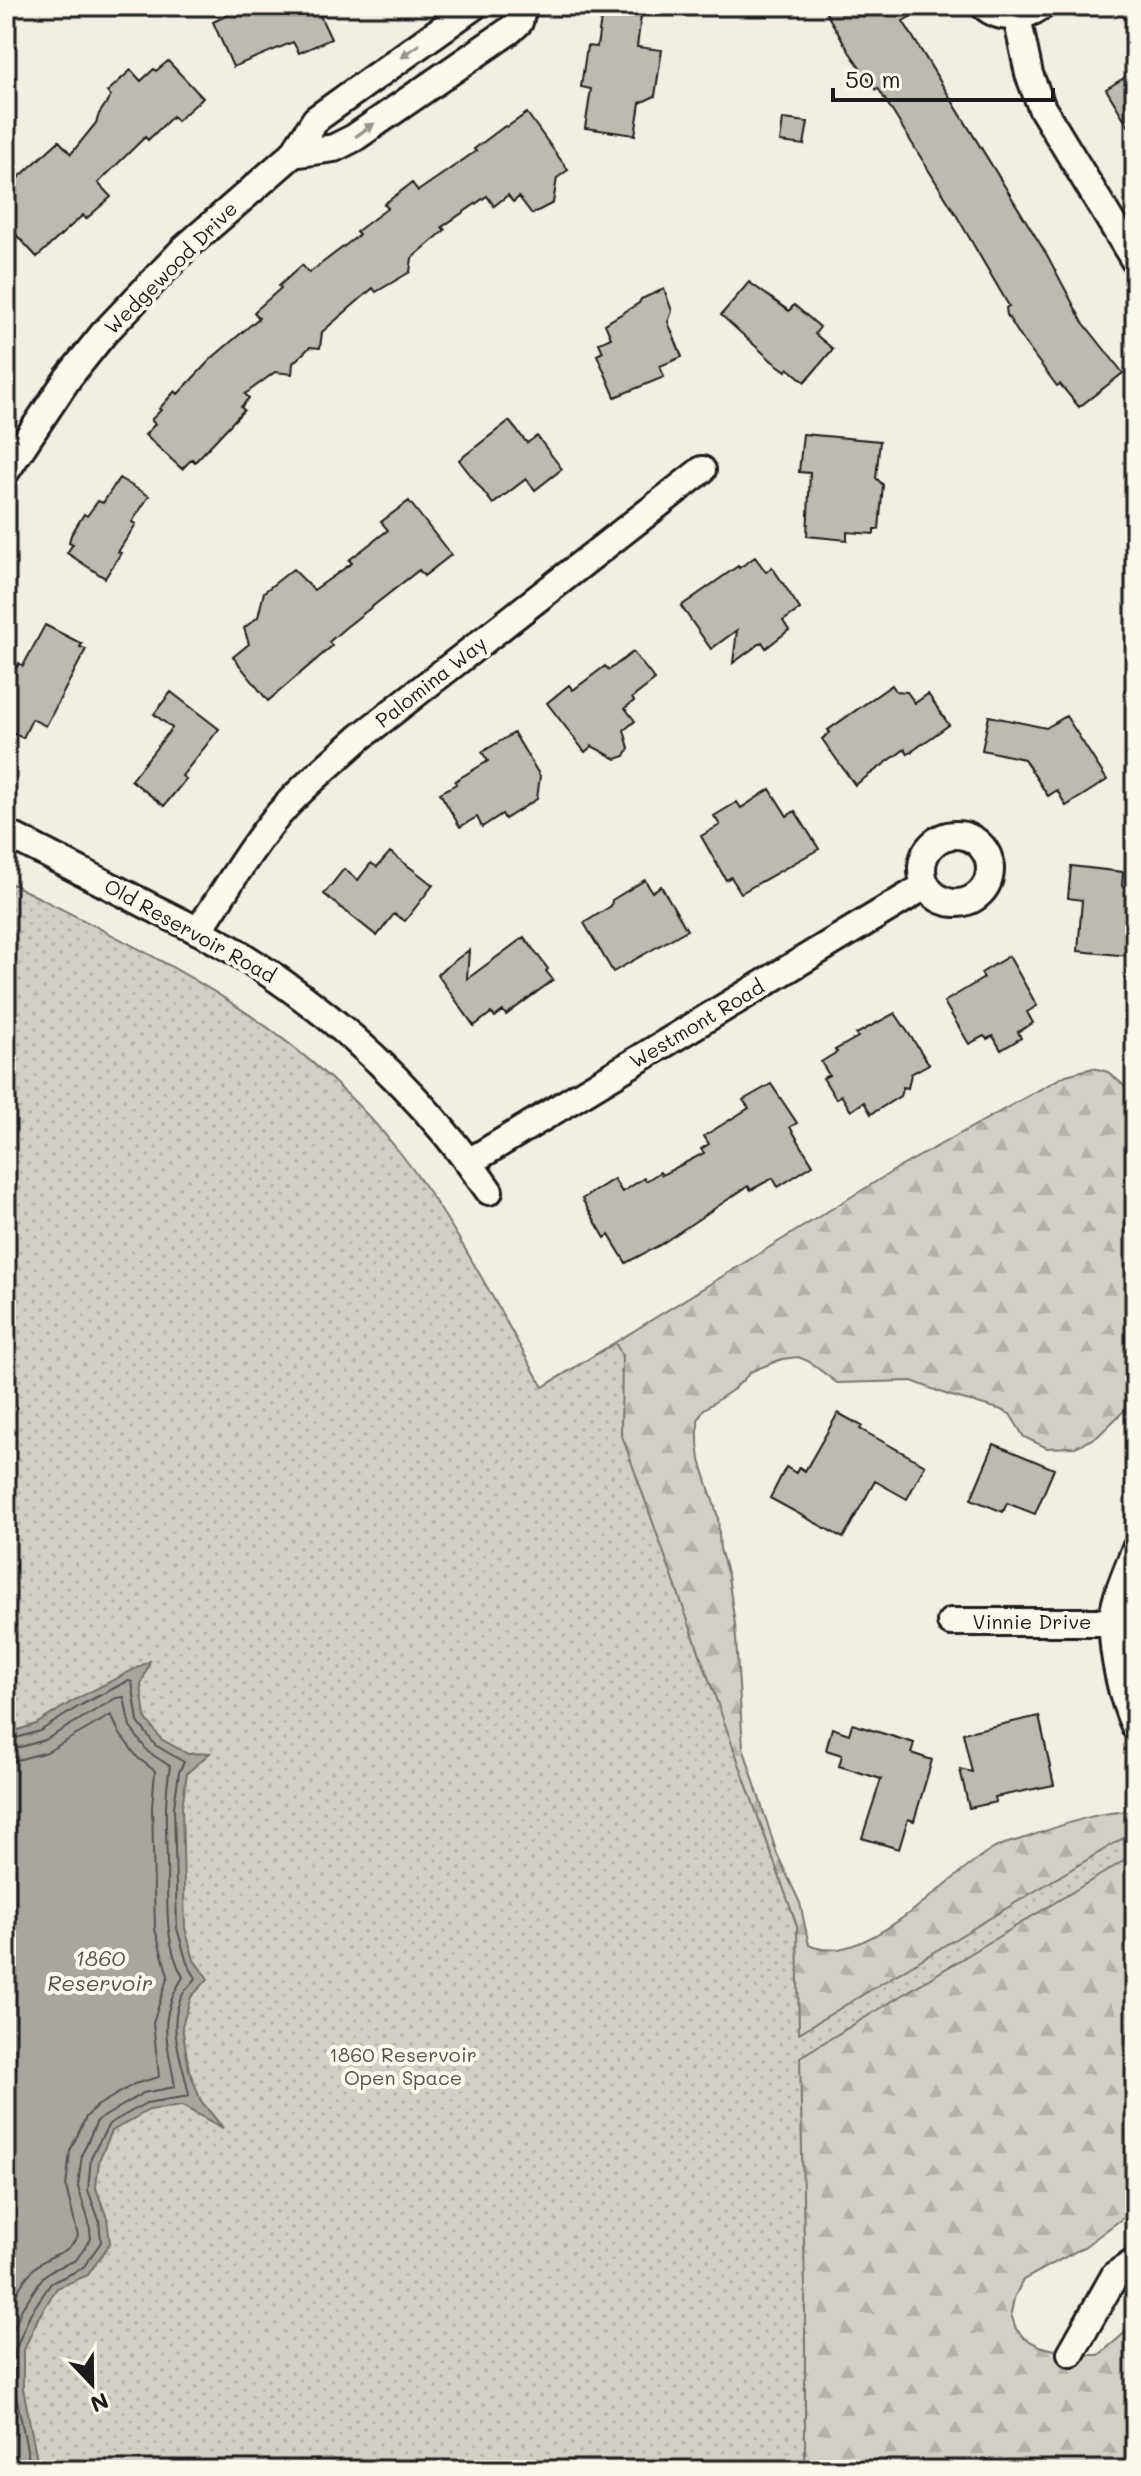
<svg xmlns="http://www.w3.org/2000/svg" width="1141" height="2476" font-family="Mali,sans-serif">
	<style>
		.forest { fill: url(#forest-firs); stroke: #777671; stroke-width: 2 }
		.park { fill: url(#park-dots); stroke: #777671; stroke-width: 2 }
		.water { fill: #a9a6a0; stroke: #716f6b; stroke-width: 2 }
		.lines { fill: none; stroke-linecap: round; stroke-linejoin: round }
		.shore { stroke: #545351; stroke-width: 2 }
		.building { fill: #bdbab1; stroke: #1c1c1c; stroke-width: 2 }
		.minor-casing { stroke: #1c1c1c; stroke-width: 32 }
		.minor { stroke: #fbf7ec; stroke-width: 26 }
		.oneway { fill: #97948e }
		.labels { text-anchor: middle; stroke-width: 8; stroke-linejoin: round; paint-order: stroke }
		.street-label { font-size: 20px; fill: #1c1c1c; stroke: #fbf7ec }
		.park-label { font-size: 20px; fill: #53524f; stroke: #fbf7ec }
		.water-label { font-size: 22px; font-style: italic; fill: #545351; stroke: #fbf7ec }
	</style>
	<defs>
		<pattern id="forest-firs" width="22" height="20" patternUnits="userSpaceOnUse" patternTransform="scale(2)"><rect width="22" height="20" fill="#d2cfc6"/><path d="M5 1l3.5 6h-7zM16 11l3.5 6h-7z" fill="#b4b1aa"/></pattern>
		<pattern id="park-dots" width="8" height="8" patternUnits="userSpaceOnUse" patternTransform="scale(2)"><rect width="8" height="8" fill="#d2cfc6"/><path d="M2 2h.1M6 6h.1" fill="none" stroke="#b4b1aa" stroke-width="1.8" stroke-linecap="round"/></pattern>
	</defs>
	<rect width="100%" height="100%" fill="#f2eee4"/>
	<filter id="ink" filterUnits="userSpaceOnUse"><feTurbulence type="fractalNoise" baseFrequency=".0125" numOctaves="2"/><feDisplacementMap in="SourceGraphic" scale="16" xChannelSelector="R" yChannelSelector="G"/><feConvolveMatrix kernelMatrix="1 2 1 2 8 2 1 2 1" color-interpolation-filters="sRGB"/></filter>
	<g filter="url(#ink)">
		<path class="forest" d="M1093 1068 1108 1072 1135 1095V1400L1097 1437 1075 1447 1047 1448 1024 1437 1010 1414 999 1409 948 1395 912 1381 837 1383 808 1361 798 1357 782 1359 752 1371 734 1389 703 1410 698 1420V1443L700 1460 718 1517 720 1549 728 1576 735 1624 743 1747 777 1854 800 1903 809 1945C862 1972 949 1874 993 1849 1003 1843 1017 1841 1028 1837 1063 1825 1097 1811 1135 1811V2209L1084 2247 1023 2280 1014 2298 1011 2314 1016 2329 1024 2338 1039 2346 1075 2355H1099L1135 2324V2470H674L551 1382 898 1168 1066 1075Z"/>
		<path class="park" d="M6 881C155 957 294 1018 401 1154 457 1225 498 1309 543 1387L615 1343 622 1355 621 1433 797 1926 799 2033 1135 1831V1854L800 2057 805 2289V2470H6Z"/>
		<path class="water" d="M150 1661 141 1685 145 1717 161 1739 188 1754 210 1753 187 1773 182 1807 185 1928 194 1960 208 1979 191 1997 182 2026 189 2070 201 2101 223 2128 182 2106 149 2110 112 2131 99 2160 96 2188 107 2218 110 2243 88 2275 57 2288 38 2318 23 2352V2388L39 2470H6V1734L36 1724 76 1699Z"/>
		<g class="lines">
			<path class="shore" d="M6 1741 40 1731 81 1705 128 1681 132 1682 138 1722 155 1745 184 1762 179 1772 174 1807 177 1928 187 1963 196 1978C193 1983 188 1987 184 1992 164 2026 184 2063 189 2096L146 2103 109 2124 91 2157 88 2190 99 2220 101 2242 83 2268 51 2283 30 2314 15 2351V2389L31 2470
				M6 1751 45 1740 116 1698 124 1697 130 1727 148 1752 170 1766C164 1800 166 1825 167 1860 168 1900 163 1941 183 1977 156 2020 168 2041 175 2087L143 2093 97 2121 82 2154 78 2187 89 2222 91 2239 76 2260 50 2271 43 2277 21 2310 6 2348
				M6 1763 47 1752 111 1715 120 1734 138 1758 155 1771 152 1807 155 1929 168 1976 153 2023 159 2077 134 2084 97 2106 86 2117 70 2151 66 2187 78 2236C66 2255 59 2251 42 2262 26 2272 13 2299 6 2316"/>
		</g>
		<path class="building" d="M259 6H298L301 14 316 7 331 39 299 53 293 42 233 67 213 22 236 11 238 15Z
			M822 6H929L903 21 1047 255 1082 321 1123 373 1079 407 1060 384 1057 386 1024 342 1007 315 1006 308 1009 306 955 213 878 88 876 90 850 53Z
			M602 11 641 16 637 47 662 50 655 96 640 103 635 135 585 128 591 89 581 87 587 46 597 47Z
			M168 61 203 98 177 121 173 116 148 140 145 137 98 183 111 197 86 219 83 215 37 257 6 224V189L59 141 71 154 96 123 99 114 111 96 107 92 131 70 141 81 154 69 156 71Z
			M1135 71V137L1106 89Z
			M527 113 568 170 557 178 553 203 532 214 519 197 513 202 508 195 494 206 487 196 442 227 445 230 412 258 410 272 376 292 373 288 322 332 320 348 310 347 293 363 292 374 275 372 245 394 249 398 241 407 244 410 195 462 192 459 182 469 145 435 155 424 151 420 161 410 159 409 175 391 178 394 212 358 259 318 254 312 281 288 279 286 302 265 309 273 359 235 356 232 388 208 384 204 412 183 418 191 476 151 474 149 505 126 507 127Z
			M783 119 808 122 804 145 780 142Z
			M749 282 789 311 794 305 820 327 815 334 833 349 805 382 788 368 786 371 772 361 721 315Z
			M664 289 672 311 668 322 682 357 660 366 664 377 615 397 597 355 603 352 599 343 611 338 605 324 639 303 641 299Z
			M509 421 527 443 537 436 562 469 535 490 526 479 493 504 459 460Z
			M803 434 880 441 876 478 883 485 879 529H874V534L847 532V540L807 536 810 473 799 472Z
			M119 478 149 496 132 522 136 524 118 552 121 553 105 578 67 553 73 544 69 542 71 535 84 514 87 516 98 501 103 503Z
			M409 501 451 555 424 576 419 570 345 628 329 642 332 646 268 701 233 657 249 644 244 628 258 617 264 592 293 569 314 590 352 563 349 560 388 530 381 522Z
			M755 557 766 572 772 567 800 609 783 621 789 630 766 648 762 642 733 663 737 630 711 649 681 606 738 566 739 568Z
			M45 625 82 644 80 647 86 649 46 726 32 719 23 738 6 730V661L17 667 19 663 23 666Z
			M633 652 655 680 632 698 634 701 625 708 635 721 624 730 629 748 625 756 616 759 592 746 585 752 547 703 569 685 573 690 605 666 609 670Z
			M892 685 896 691 907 692 915 703 928 694 949 725 908 754 905 749 855 785 822 739 830 732 828 730Z
			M171 692 219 729 182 776 186 779 164 806 131 780 172 728 154 714Z
			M989 716 1046 728 1066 716 1107 780 1066 806 1057 790 1048 796 1024 759 982 750Z
			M514 733 540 776 537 799 505 819 502 814 482 827 477 817 460 827 440 793 456 784 455 781 488 761 482 752Z
			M770 789 787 816 795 811 819 849 741 893 731 877 726 880 701 836 720 825 714 816 737 802 741 808Z
			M390 852 433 885 405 921 394 914 377 936 324 894 344 869 358 880 371 863 377 867Z
			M1071 866 1123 872 1122 886 1135 888V951H1129V956L1078 951 1082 900 1068 898Z
			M645 880 652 892 661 886 687 930 613 972 584 923 611 906 612 900Z
			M524 937 548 969 546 971 553 980 506 1015 503 1011 495 1017 491 1013 474 1026 437 974 469 950 467 979Z
			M1009 956 1037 1006 1027 1012 1033 1023 1018 1032 1021 1038 1001 1050 993 1036 987 1039 984 1036 969 1044 944 1002 984 978 981 973Z
			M895 1013 929 1064 911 1074 908 1088 903 1087 900 1096 871 1114 864 1102 851 1111 841 1095 836 1099 823 1078 829 1075 821 1062 837 1052 835 1050 858 1037 856 1034Z
			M771 1084 797 1123 790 1127 813 1165 778 1187 773 1178 751 1190 748 1186 660 1245 626 1263 609 1235 605 1238 582 1199 614 1179 622 1192 644 1178 646 1181 660 1172 662 1175 704 1153 701 1149 709 1144 704 1136 749 1108 743 1100Z
			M838 1413 862 1426 860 1429 925 1465 907 1499 875 1481 843 1538 770 1498 786 1467 796 1473 799 1467 805 1471Z
			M994 1444 1054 1469 1035 1514 1007 1503 1003 1512 971 1499Z
			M1039 1716 1054 1785 995 1797 996 1802 969 1808 960 1769 972 1772 963 1733Z
			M852 1724 914 1743 911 1753 932 1760 914 1821 908 1819 899 1849 862 1838 881 1779 839 1766 842 1755 826 1750 832 1728 849 1734Z"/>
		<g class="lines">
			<defs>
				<path id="minor" d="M984 6C1002 21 1024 18 1042 6
					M1017 17 1029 74 1042 108 1135 261
					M293 154 334 148 354 138 509 31 519 22 523 6
					M6 471 68 378 104 333 185 248 293 154 316 119 474 6
					M6 833C55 858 104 883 153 908 185 924 219 940 249 960 344 1021 425 1098 489 1191
					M922 869a34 34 0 1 1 68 0a34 34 0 1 1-68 0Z
					M198 931C227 889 252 843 287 805 309 781 335 760 359 738L702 470
					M469 1162 925 886
					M1135 1550C1127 1573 1114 1598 1113 1622 1112 1652 1122 1699 1135 1726
					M951 1622H1113
					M1071 2353 1115 2275 1135 2262"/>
			</defs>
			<use href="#minor" class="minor-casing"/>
			<use href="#minor" class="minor"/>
		</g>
		<defs><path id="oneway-solid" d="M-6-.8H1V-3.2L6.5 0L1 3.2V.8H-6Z" transform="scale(2)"/></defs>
		<g class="oneway">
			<use href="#oneway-solid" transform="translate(410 51) rotate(145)"/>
			<use href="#oneway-solid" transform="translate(365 130) rotate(-35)"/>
		</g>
	</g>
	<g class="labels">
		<g class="street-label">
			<text transform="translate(171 268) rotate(-45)" y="7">Wedgewood Drive</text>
			<text transform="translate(431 682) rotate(-38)" y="7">Palomina Way</text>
			<text transform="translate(190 931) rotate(29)" y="7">Old Reservoir Road</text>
			<text transform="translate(697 1024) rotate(-31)" y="7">Westmont Road</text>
			<text x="1032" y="1629">Vinnie Drive</text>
		</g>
		<g class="park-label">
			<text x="403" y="2062">1860 Reservoir<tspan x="403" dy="23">Open Space</tspan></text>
		</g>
		<g class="water-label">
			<text x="100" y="1966">1860<tspan x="100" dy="25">Reservoir</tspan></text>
		</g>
	</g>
	<rect width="1141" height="2476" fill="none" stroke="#fbf7ec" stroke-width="32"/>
	<rect x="16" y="16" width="1109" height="2444" fill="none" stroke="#1c1c1c" stroke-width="3" filter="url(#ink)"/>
	<g transform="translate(92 2384) rotate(158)" stroke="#fbf7ec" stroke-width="6" paint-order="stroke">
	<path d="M0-6L14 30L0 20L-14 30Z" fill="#1c1c1c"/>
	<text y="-12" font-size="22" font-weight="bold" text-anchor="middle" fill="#1c1c1c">N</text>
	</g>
	<path d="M833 88v12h220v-12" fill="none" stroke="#1c1c1c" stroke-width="4"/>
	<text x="845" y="88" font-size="24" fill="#1c1c1c" stroke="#fbf7ec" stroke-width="6" paint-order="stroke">50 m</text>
</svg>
